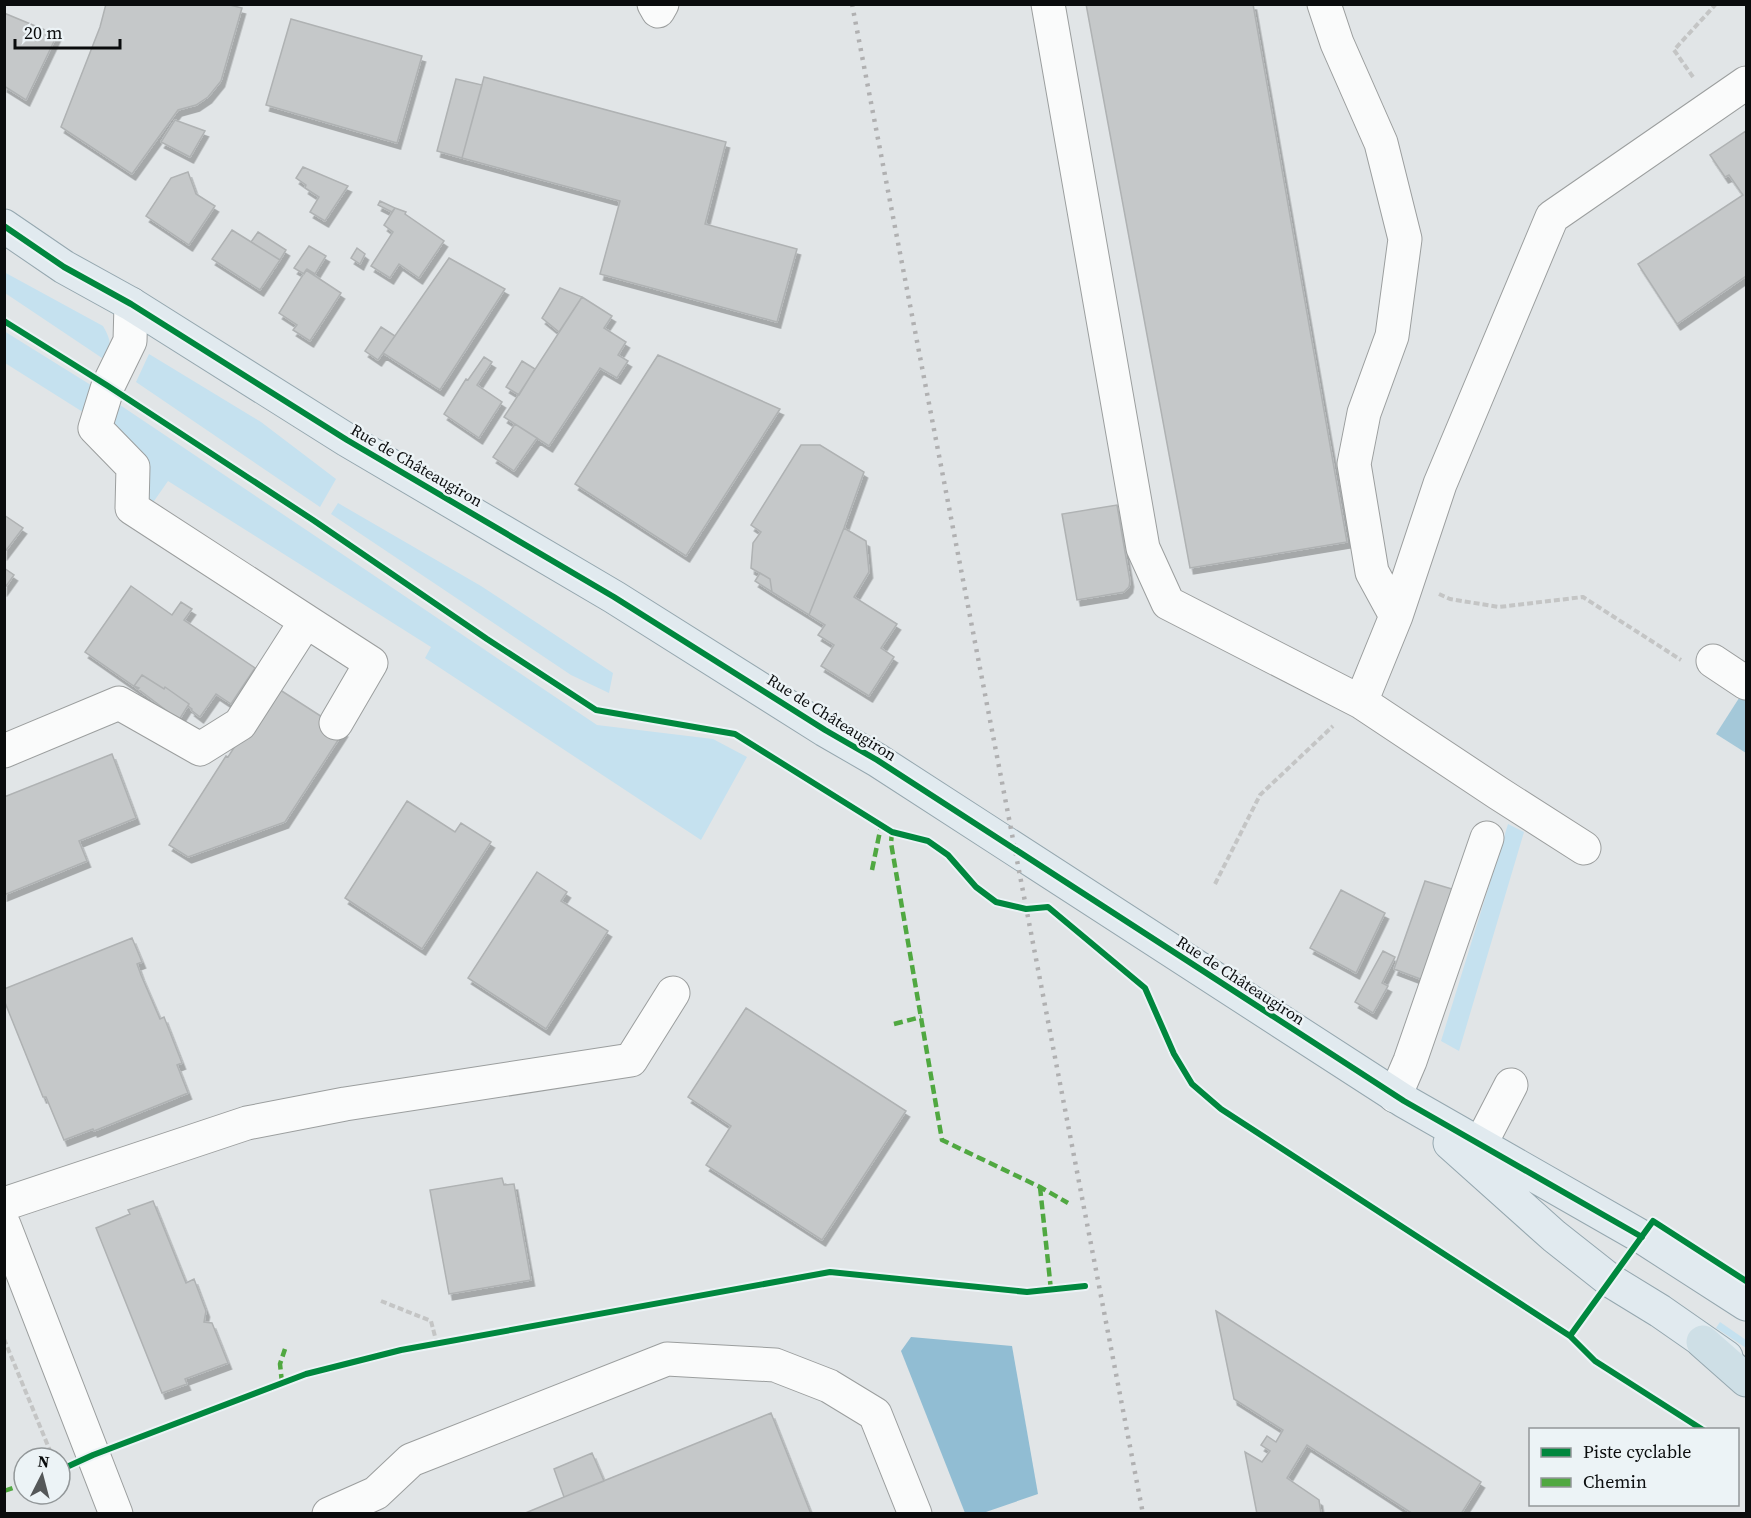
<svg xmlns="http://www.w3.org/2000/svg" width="1751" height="1518" font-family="'Source Serif 4',serif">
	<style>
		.green { fill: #c5e1ef }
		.forest { fill: #a4c8d9 }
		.water { fill: #91bdd3 }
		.building { fill: #c5c8c9; stroke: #afb2b3; stroke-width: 1.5; filter: url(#shadow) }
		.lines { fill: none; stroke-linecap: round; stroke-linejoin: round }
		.minor-casing { stroke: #9b9e9e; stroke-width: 35 }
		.major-casing { stroke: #95a7af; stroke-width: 35 }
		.highway-casing { stroke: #95a7af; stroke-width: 35 }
		.path { stroke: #c4c5c5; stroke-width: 4; stroke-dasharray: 6 3; stroke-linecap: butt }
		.minor { stroke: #fafbfb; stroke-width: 33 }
		.major { stroke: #e1eaef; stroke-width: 33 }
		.highway { stroke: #cedfe6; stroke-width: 33 }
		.rail { stroke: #b0b0b1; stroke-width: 4.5; stroke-dasharray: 3 6; stroke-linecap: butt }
		.quiet { stroke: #50a841; stroke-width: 4.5; stroke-dasharray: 9 4.5; stroke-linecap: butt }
		.cycleway-casing { stroke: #ecf3f6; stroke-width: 10 }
		.cycleway { stroke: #00873e; stroke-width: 6 }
		.labels { text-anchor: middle; stroke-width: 5; stroke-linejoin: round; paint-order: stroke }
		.street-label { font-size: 16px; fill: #0a0c0d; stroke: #ecf3f6 }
	</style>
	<defs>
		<filter id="shadow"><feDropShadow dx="3.5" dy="6" stdDeviation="0" flood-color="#0004"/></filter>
	</defs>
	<rect width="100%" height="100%" fill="#e1e5e7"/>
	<path class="green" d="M4 272 103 326C111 340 112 346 105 360L5 293Z
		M4 331 94 387 86 414 5 363Z
		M149 354 261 422 336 479 320 507 136 382Z
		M117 403 597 725 713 739 747 757 701 840 425 658 431 647 168 481 152 504 108 433Z
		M338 503 481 586 613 673 609 693 571 675 331 514Z
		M1508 824 1524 832 1459 1051 1441 1041Z
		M1720 1322 1746 1340V1348L1716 1328Z"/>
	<path class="forest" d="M1741 695 1746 699V753L1716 734Z"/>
	<path class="water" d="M911 1337 1012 1346 1038 1494 983 1513H965L901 1351Z"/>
	<path class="building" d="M106 4H226L242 8 221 81 208 97 196 105 178 110 132 174 61 127 100 27Z
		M1086 4H1253L1347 542 1190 568Z
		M4 13 57 35 26 100 4 86Z
		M291 19 422 56 397 143 266 105Z
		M484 77 726 142 705 224 797 249 777 322 600 274 620 201 462 158Z
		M456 79 482 85 462 158 437 151Z
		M175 120 205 131 190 157 161 142Z
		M1746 131V276L1677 324 1638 264 1743 195 1729 175 1725 177 1710 155Z
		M303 167 348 186 325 221 310 212 319 197 305 188 306 185 296 178Z
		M188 172 196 194 215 206 189 245 146 216 171 178Z
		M380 201 395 208 392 212 378 205Z
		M395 208 406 212 405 214 444 241 419 278 399 264 390 278 371 266 393 232 384 225Z
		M232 230 280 260 260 290 212 259Z
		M258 232 286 250 280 260 251 242Z
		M309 246 326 256 315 274 307 269 304 274 294 268Z
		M357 248 365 254 360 264 351 258Z
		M449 258 505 289 440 390 383 353Z
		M306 270 341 293 310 341 293 330 297 325 279 313Z
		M560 288 582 297 559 332 542 318Z
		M582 297 612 316 604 328 626 342 618 355 628 361 617 378 600 368 549 446 504 417Z
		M381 327 395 336 378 360 365 351Z
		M658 355 780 409 686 556 575 484Z
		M484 357 492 362 477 385 502 402 479 438 444 414 466 379 468 380Z
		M522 361 535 369 519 395 506 387Z
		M515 424 537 438 514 471 493 457Z
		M801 445H820L864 472 844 528 809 615 772 592 770 579 751 568 753 543 761 532 751 525Z
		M1117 505 1130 581 1129 587 1124 592 1077 600 1062 514Z
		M4 515 23 528 4 553Z
		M844 528 866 541 869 572 854 597 897 624 881 648 894 657 869 696 821 666 834 645 818 635 825 625 809 615Z
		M4 568 14 575 4 589Z
		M760 573 770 579 772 592 755 581Z
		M131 586 172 615 181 602 192 609 184 620 255 668 231 704 216 694 200 717 191 710 192 709 188 706 189 704 165 687 164 689 142 675 134 686 139 688 138 689 85 652Z
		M142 675 164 689 165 687 189 704 179 720 134 686Z
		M274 686 344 731 285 822 188 857 169 845 226 756 228 757Z
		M112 754 136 818 79 841 87 861 4 895V797Z
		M407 801 455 832 461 823 491 842 422 949 345 898Z
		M537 872 567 892 561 901 608 931 546 1029 468 978Z
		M1425 881 1452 889 1423 980 1394 969Z
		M1341 890 1385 913 1356 973 1310 948Z
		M132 938 142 962 137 964 141 975 160 1019 164 1017 182 1063 177 1065 188 1093 94 1131 93 1129 64 1140 46 1097H43L4 1000V989Z
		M1383 951 1395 957 1382 983 1388 986 1373 1013 1355 1002Z
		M746 1008 906 1111 822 1240 706 1165 731 1126 688 1097Z
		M502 1178 504 1185 514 1184 531 1280 449 1294 430 1190Z
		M153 1201 186 1283 194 1279 206 1311 204 1322 212 1323 228 1363 185 1379 187 1384 162 1393 96 1228 130 1214 128 1210Z
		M1216 1311 1481 1482 1461 1514H1413L1307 1445 1287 1478 1319 1500 1321 1514H1257L1245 1452 1262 1462 1270 1451 1261 1445 1267 1436 1276 1442 1283 1430 1234 1399Z
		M771 1413 811 1514H523L564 1497Z
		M592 1453 604 1481 564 1497 554 1469Z"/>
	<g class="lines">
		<defs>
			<path id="minor" d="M654 4 658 11 662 4
				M1048 4 1143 548 1168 603 1361 702
				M1324 4 1337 43 1381 143 1405 239 1392 336 1364 413 1354 464 1372 572 1396 616
				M306 621 371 663 336 723
				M1713 661 1746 683
				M4 751 119 703 200 749 240 724 306 621 132 508 133 467 95 428 108 386 130 341 131 304
				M1584 848 1498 793 1361 702 1396 616 1440 484 1552 217 1746 83
				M1395 1096 1410 1061 1487 838
				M1480 1145 1511 1085
				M4 1204 247 1123 345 1104 631 1060 673 993
				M4 1225 116 1514
				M329 1514 376 1493 411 1460 667 1359 775 1365 829 1386 875 1414 915 1514"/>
			<path id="major" d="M4 226 64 267 131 304 347 440 614 597 825 730 877 760 1404 1101 1642 1237 1746 1304
				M1450 1143 1554 1236 1611 1281 1660 1311 1726 1357"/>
			<path id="highway" d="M1703 1342 1746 1380"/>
		</defs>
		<use href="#minor" class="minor-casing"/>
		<use href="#major" class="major-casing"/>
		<use href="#highway" class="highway-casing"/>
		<path class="path" d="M1693 77 1674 50 1716 4
			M1439 594 1450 599 1499 607 1583 597 1681 660
			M1215 884 1260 795 1333 726
			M381 1301 431 1321 437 1344
			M4 1339 53 1458"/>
		<use href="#minor" class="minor"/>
		<use href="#major" class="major"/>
		<use href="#highway" class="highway"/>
		<path class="rail" d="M852 4 1143 1514"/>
		<path class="quiet" d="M892 832 891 843 942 1140 1040 1187 1068 1203
			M872 870 881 826
			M894 1024 921 1017
			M1040 1187 1051 1290
			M282 1383 280 1364 285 1349
			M4 1491 24 1484"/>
		<defs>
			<path id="cycleway" d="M4 226 64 267 131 304 347 440 614 597 825 730 877 760 1404 1101 1642 1237
				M4 321 108 386 313 520 487 639 596 710 735 734 892 832 928 841 948 855 976 887 996 902 1026 909 1048 907 1145 988 1174 1054 1192 1084 1221 1109 1570 1336 1595 1361 1703 1430
				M1570 1336 1653 1221 1746 1281
				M60 1470 93 1455 306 1374 401 1350 830 1272 1027 1292 1085 1286"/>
		</defs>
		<use href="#cycleway" class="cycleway-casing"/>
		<use href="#cycleway" class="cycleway"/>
	</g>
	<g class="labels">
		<g class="street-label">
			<text transform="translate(417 465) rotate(30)" y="6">Rue de Châteaugiron</text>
			<text transform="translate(832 717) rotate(32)" y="6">Rue de Châteaugiron</text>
			<text transform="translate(1241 980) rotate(33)" y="6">Rue de Châteaugiron</text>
		</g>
	</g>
	<rect width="1751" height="1518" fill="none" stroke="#0a0c0d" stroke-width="12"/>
	<rect x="1529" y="1428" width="210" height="78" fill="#ecf3f6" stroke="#929799" stroke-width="1.5"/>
	<rect x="1541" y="1448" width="30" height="9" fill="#00873e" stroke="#929799" stroke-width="1.5"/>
	<text x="1583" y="1458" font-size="18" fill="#0a0c0d">Piste cyclable</text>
	<rect x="1541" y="1478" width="30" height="9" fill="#50a841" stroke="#929799" stroke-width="1.5"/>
	<text x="1583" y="1488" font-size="18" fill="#0a0c0d">Chemin</text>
	<g transform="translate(42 1476) rotate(6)"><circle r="28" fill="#ecf3f6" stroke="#929799" stroke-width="1.5"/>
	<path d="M0-4.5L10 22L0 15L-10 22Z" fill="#555859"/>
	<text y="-9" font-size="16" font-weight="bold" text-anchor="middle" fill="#0a0c0d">N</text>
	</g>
	<path d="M15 39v9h105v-9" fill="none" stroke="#0a0c0d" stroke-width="3"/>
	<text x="24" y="39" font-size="18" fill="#0a0c0d" stroke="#ecf3f6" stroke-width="4.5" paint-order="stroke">20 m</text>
</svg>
